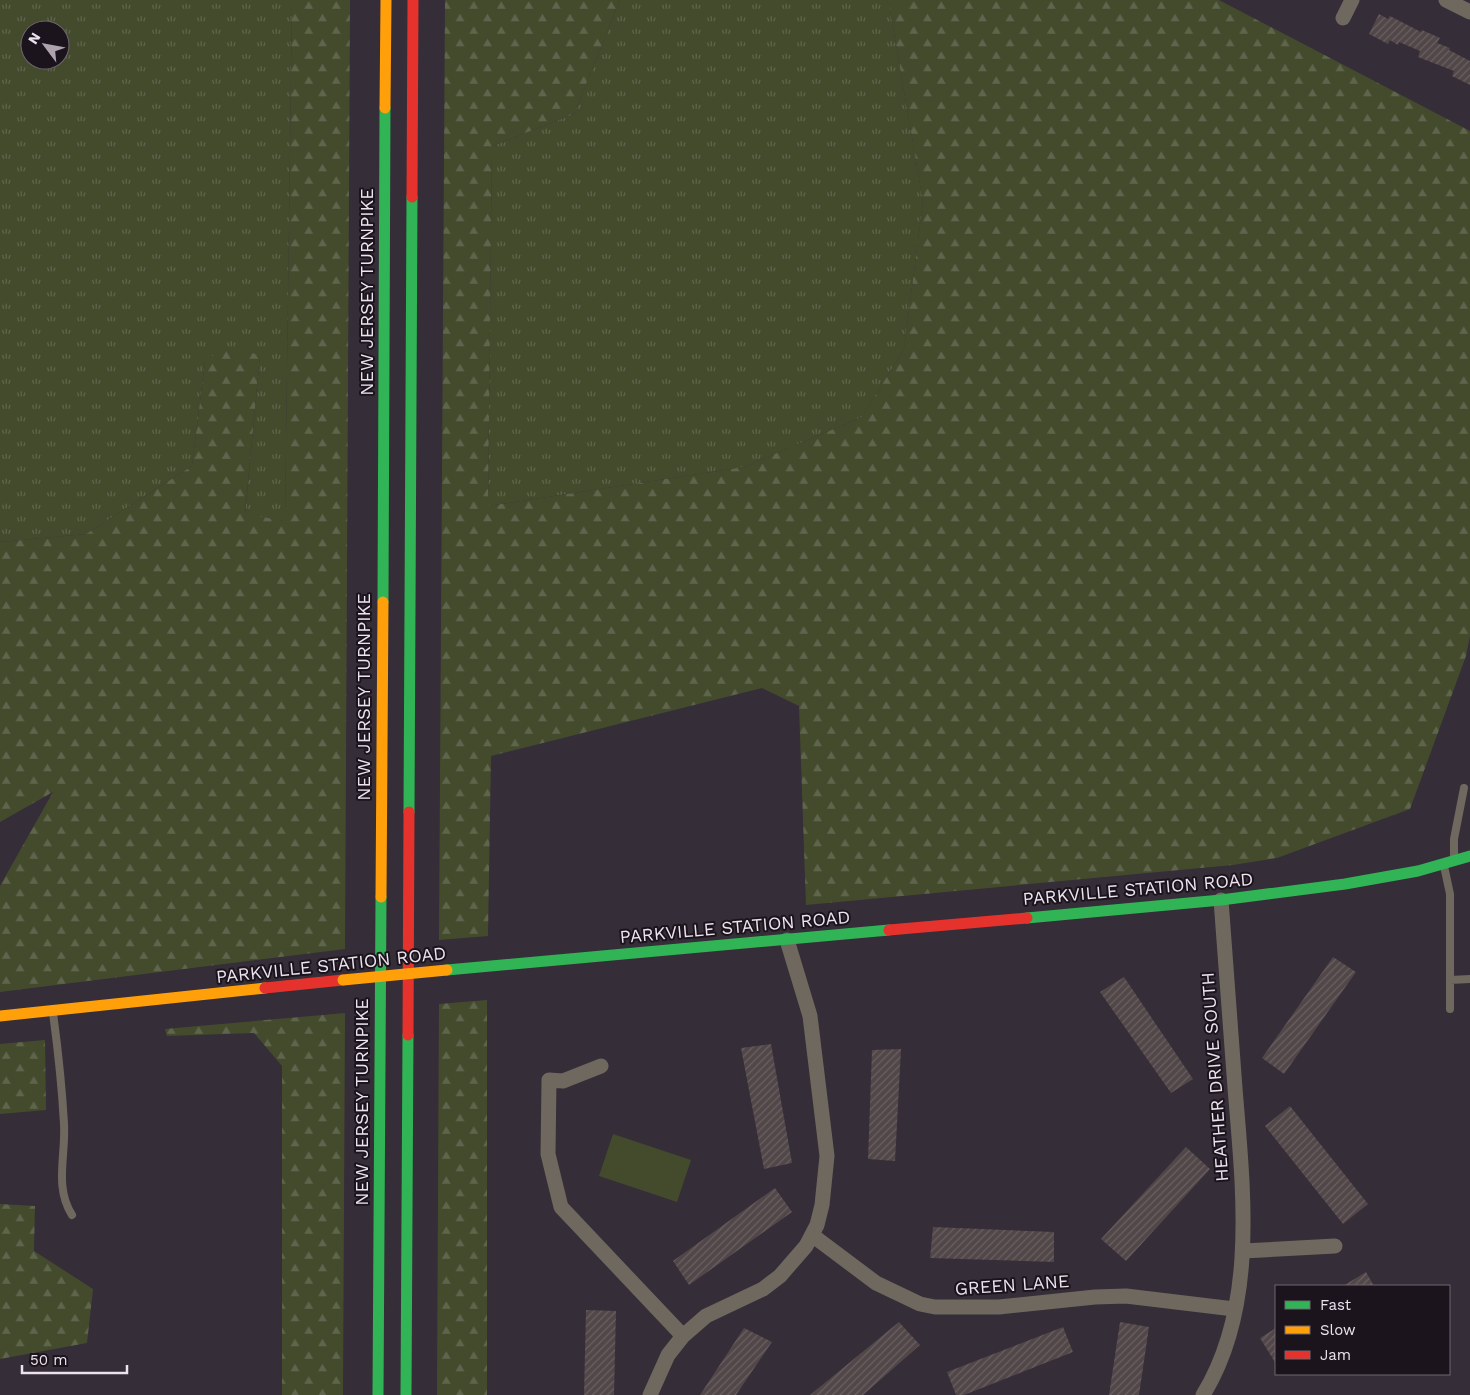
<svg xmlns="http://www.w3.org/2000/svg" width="1470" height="1395" font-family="'Work Sans',sans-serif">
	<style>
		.grass { fill: url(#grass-tufts); fill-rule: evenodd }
		.forest { fill: url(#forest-firs) }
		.park { fill: #444b2d }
		.building { fill: url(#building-hatch) }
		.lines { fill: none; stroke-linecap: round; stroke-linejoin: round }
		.lane { stroke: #6f685f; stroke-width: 8 }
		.street { stroke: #6f685f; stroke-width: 15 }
		.fast { stroke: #30b455; stroke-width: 11 }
		.slow { stroke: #ff9f0a; stroke-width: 11 }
		.jam { stroke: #e5322d; stroke-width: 11 }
		.slow-bridge { stroke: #ff9f0a; stroke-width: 11 }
		.labels { text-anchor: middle; stroke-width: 4; stroke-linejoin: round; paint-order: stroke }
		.street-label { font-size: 18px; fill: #ece3ef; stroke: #1b141c }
	</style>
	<defs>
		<pattern id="grass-tufts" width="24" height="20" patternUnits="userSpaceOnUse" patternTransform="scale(1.25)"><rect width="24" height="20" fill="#444b2d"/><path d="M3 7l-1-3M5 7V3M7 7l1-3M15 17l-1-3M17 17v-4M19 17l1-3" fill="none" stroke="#5f654c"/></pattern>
		<pattern id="forest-firs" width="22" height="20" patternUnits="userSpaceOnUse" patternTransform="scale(1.25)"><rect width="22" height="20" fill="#444b2d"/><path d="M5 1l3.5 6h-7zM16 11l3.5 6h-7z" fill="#5f654c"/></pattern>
		<pattern id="building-hatch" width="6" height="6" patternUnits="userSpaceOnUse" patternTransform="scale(1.25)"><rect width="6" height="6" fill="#514648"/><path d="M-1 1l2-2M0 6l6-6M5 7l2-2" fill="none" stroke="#6a6163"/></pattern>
	</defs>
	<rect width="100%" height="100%" fill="#352d37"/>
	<path class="grass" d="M0 0H292L285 521 245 515 260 355 205 361 192 466 86 534 0 542ZM30 30H60V60H30Z
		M620 0H886L889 4 923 202 904 349 862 417 744 467 488 506 492 146 574 114Z"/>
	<path class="forest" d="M292 0H350L345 949 0 992V886L53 792 0 822V542L86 534 192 466 205 361 227 346 260 355 245 514 285 521Z
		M445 0H620L574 114 492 146 488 506 744 467 862 417 904 349 923 202 889 4 886 0H1219L1470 131V636L1466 656 1410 809 1277 858 1233 865 806 905 799 706 762 688 491 756 488 936 439 940Z
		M487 1000V1395H437L439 1004Z
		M345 1013 343 1395H282V1066L254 1033 167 1036 165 1029Z
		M45 1040 46 1110 0 1114V1044Z
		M0 1204 35 1206 34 1251 93 1289 87 1343 0 1359Z"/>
	<path class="park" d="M613 1134 691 1160 677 1202 599 1176Z"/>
	<path class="building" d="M1379 14 1388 19 1390 16 1421 32 1422 30 1440 38 1437 43 1450 48 1449 50 1470 61V85L1452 76 1454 71 1418 57 1420 51 1399 42 1398 45 1390 40 1388 44 1369 34Z
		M1333 957 1356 972 1284 1074 1262 1058Z
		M1124 977 1193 1079 1171 1093 1100 992Z
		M771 1044 792 1163 764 1169 741 1048Z
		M901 1049 895 1161 868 1159 872 1050Z
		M1290 1106 1368 1204 1343 1224 1265 1126Z
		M1186 1147 1210 1169 1126 1261 1101 1239Z
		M775 1188 792 1212 689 1285 673 1261Z
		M933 1227 1054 1232V1262L930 1258Z
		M1366 1272 1374 1286H1343Z
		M586 1310 616 1311 614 1395H584Z
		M899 1322 920 1345 863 1395H810Z
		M1120 1322 1149 1327 1139 1395H1109Z
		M1063 1327 1073 1352 964 1395H956L947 1372Z
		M744 1328 772 1342 736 1395H700Z
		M1276 1328V1364L1260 1338Z"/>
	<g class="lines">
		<path class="lane" d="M1454 858V839L1464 788
			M1444 866 1450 894V1009
			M1450 980 1470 979
			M53 1013C58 1050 62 1087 64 1124 66 1155 54 1187 72 1215"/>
		<path class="street" d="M1446 0 1470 12
			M1343 18 1352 0
			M601 1066 563 1081 549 1080 548 1154 561 1207 683 1336
			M812 1235 876 1283 920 1304 935 1307H999L1095 1297 1126 1296 1234 1309
			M1243 1251 1335 1246
			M650 1395 668 1355 683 1336 706 1316 763 1289 780 1276 806 1246 817 1225 822 1205 827 1156 810 1016 787 940
			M1203 1395C1258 1306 1243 1188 1235 1088 1230 1025 1226 963 1221 900"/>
		<path class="fast" d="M383 602 385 108
			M409 812 412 197
			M1027 918 1221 900 1345 884 1418 871 1470 856
			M447 970 889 930
			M378 1395 381 897
			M406 1395 408 1035"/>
		<path class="slow" d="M385 108 386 0
			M381 897 383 602
			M0 1016 265 988"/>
		<path class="jam" d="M412 197 413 0
			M889 930 1027 918
			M265 988 343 980
			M408 1035 409 812"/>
		<path class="slow-bridge" d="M343 980 447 970"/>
	</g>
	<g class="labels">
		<g class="street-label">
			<text transform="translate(367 292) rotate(-90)" y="6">NEW JERSEY TURNPIKE</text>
			<text transform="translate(364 697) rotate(-90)" y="6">NEW JERSEY TURNPIKE</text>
			<text transform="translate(1138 889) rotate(-5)" y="6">PARKVILLE STATION ROAD</text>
			<text transform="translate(735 927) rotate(-5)" y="6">PARKVILLE STATION ROAD</text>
			<text transform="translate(331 965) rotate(-6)" y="6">PARKVILLE STATION ROAD</text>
			<text transform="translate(1215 1077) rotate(-94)" y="6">HEATHER DRIVE SOUTH</text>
			<text transform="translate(362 1102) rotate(-90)" y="6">NEW JERSEY TURNPIKE</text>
			<text transform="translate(1012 1285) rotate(-4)" y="6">GREEN LANE</text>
		</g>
	</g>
	<rect x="1275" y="1285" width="175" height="90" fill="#1b141c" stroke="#6f6770"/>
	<rect x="1285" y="1301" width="25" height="8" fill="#30b455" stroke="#6f6770"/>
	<text x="1320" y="1310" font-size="15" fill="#ece3ef">Fast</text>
	<rect x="1285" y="1326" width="25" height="8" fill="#ff9f0a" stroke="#6f6770"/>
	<text x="1320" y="1335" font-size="15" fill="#ece3ef">Slow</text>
	<rect x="1285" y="1351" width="25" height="8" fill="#e5322d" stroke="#6f6770"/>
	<text x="1320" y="1360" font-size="15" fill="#ece3ef">Jam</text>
	<g transform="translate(45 45) rotate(302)"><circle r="24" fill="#1b141c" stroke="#6f6770"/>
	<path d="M0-4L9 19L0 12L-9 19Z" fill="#aca3af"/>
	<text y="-8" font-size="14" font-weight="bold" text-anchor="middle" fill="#ece3ef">N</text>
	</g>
	<path d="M22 1365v8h105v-8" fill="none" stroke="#ece3ef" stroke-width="2.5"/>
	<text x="30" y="1365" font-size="15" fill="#ece3ef" stroke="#1b141c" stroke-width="4" paint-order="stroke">50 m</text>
</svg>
